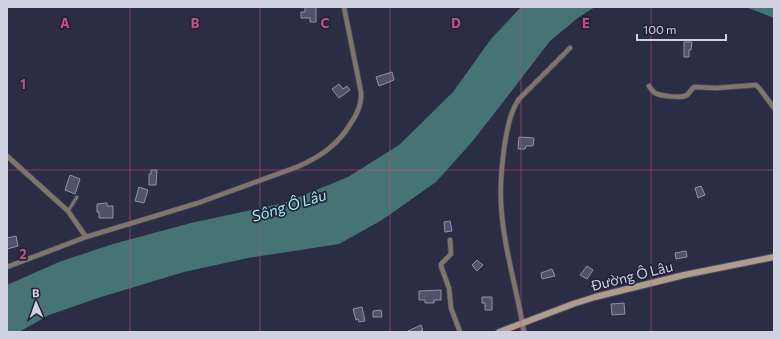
<svg xmlns="http://www.w3.org/2000/svg" width="781" height="339" font-family="Commissioner,sans-serif">
	<style>
		.water { fill: #467373 }
		.building { fill: #50526c; stroke: #8f92ae }
		.lines { fill: none; stroke-linecap: round; stroke-linejoin: round }
		.service-casing { stroke: #494b60; stroke-width: 4.5 }
		.minor-casing { stroke: #494b60; stroke-width: 6 }
		.secondary-casing { stroke: #494b60; stroke-width: 8 }
		.service { stroke: #80756a; stroke-width: 2.5 }
		.minor { stroke: #80756a; stroke-width: 4.5 }
		.secondary { stroke: #af9c8a; stroke-width: 6 }
		.grid { fill: none; stroke: #c65083; stroke-width: 1; stroke-opacity: 0.55 }
		.labels { text-anchor: middle; stroke-width: 3.5; stroke-linejoin: round; paint-order: stroke }
		.street-label { font-size: 14px; fill: #d0d2e1; stroke: #222339 }
		.water-label { font-size: 15px; font-style: italic; fill: #a0f1f2; stroke: #222339 }
		.grid-label { font-size: 13px; text-anchor: middle; font-weight: bold; fill: #c65083; stroke: #222339; stroke-width: 3.5; stroke-linejoin: round; paint-order: stroke }
	</style>
	<rect width="100%" height="100%" fill="#2b2d44"/>
	<path class="water" d="M521 7H595L579 17 550 41 507 97 472 142 436 182 382 220 339 244 248 258 184 272 101 297 49 315 19 332H7V285L59 262 113 244 191 223 284 203 348 177 399 145 453 92 491 39Z
		M746 7H774V18Z"/>
	<path class="building" d="M305 7H316V22H310V18H301V12H305Z
		M684 42H692L691 50H689V57H684Z
		M392 72 394 80 379 86 376 77Z
		M339 84 343 89 347 86 350 90 339 98 332 89Z
		M519 137 534 138 533 146H526L525 149H518Z
		M151 170H157L156 185H149V174H151Z
		M70 175 80 179 75 194 65 190Z
		M701 186 705 195 698 198 695 188Z
		M139 187 148 190 144 203 135 201Z
		M107 203V206H113V218H99V212H97V204Z
		M450 221 452 231 445 232 444 222Z
		M16 236 18 246 7 249V238Z
		M686 251 687 257 676 259 675 253Z
		M477 260 483 265 477 271 472 265Z
		M587 266 593 270 587 279 580 275Z
		M552 269 555 276 542 279 541 273Z
		M441 290V300H434V303H425V300H419V291Z
		M482 297H492V310H485V303H482Z
		M624 303 625 314 612 315 611 304Z
		M362 307 365 321 359 322 358 319 356 320 353 309Z
		M381 310 382 317H373V311Z
		M421 325 423 330 418 332H406Z"/>
	<g class="lines">
		<defs>
			<path id="service" d="M68 211 77 197"/>
			<path id="minor" d="M649 86C651 89 653 92 655 93 661 96 679 98 685 96 689 95 690 90 694 87L716 88 756 85 760 89 774 108
				M7 156 68 211 86 237
				M450 240 451 254 441 264V266L449 288 451 308 460 332
				M7 267 86 237 198 203 297 167C320 157 338 145 351 123 358 113 362 104 361 92L344 7
				M524 332C517 289 503 246 501 203 500 183 502 162 505 142 508 127 510 112 519 99L570 48"/>
			<path id="secondary" d="M499 332 573 304 595 297 684 275 774 257"/>
		</defs>
		<use href="#service" class="service-casing"/>
		<use href="#minor" class="minor-casing"/>
		<use href="#secondary" class="secondary-casing"/>
		<use href="#service" class="service"/>
		<use href="#minor" class="minor"/>
		<use href="#secondary" class="secondary"/>
	</g>
	<path class="grid" d="M130 7V332M260 7V332M390 7V332M521 7V332M651 7V332M7 170H774"/>
	<g class="labels">
		<g class="street-label">
			<text transform="translate(632 276) rotate(-14)" y="5">Đường Ô Lâu</text>
		</g>
		<g class="water-label">
			<text transform="translate(289 206) rotate(-17)" y="5">Sông Ô Lâu</text>
		</g>
	</g>
	<g class="grid-label">
		<text x="65" y="28">A</text>
		<text x="195" y="28">B</text>
		<text x="325" y="28">C</text>
		<text x="456" y="28">D</text>
		<text x="586" y="28">E</text>
		<text x="23" y="89">1</text>
		<text x="23" y="259">2</text>
	</g>
	<rect width="781" height="339" fill="none" stroke="#d0d2e1" stroke-width="16"/>
	<g transform="translate(36 303) rotate(358)" stroke="#222339" stroke-width="3" paint-order="stroke">
	<path d="M0-3L7 15L0 10L-7 15Z" fill="#d0d2e1"/>
	<text y="-6" font-size="11" font-weight="bold" text-anchor="middle" fill="#d0d2e1">B</text>
	</g>
	<path d="M637 34v6h89v-6" fill="none" stroke="#d0d2e1" stroke-width="2"/>
	<text x="643" y="34" font-size="12" fill="#d0d2e1" stroke="#222339" stroke-width="3" paint-order="stroke">100 m</text>
</svg>
